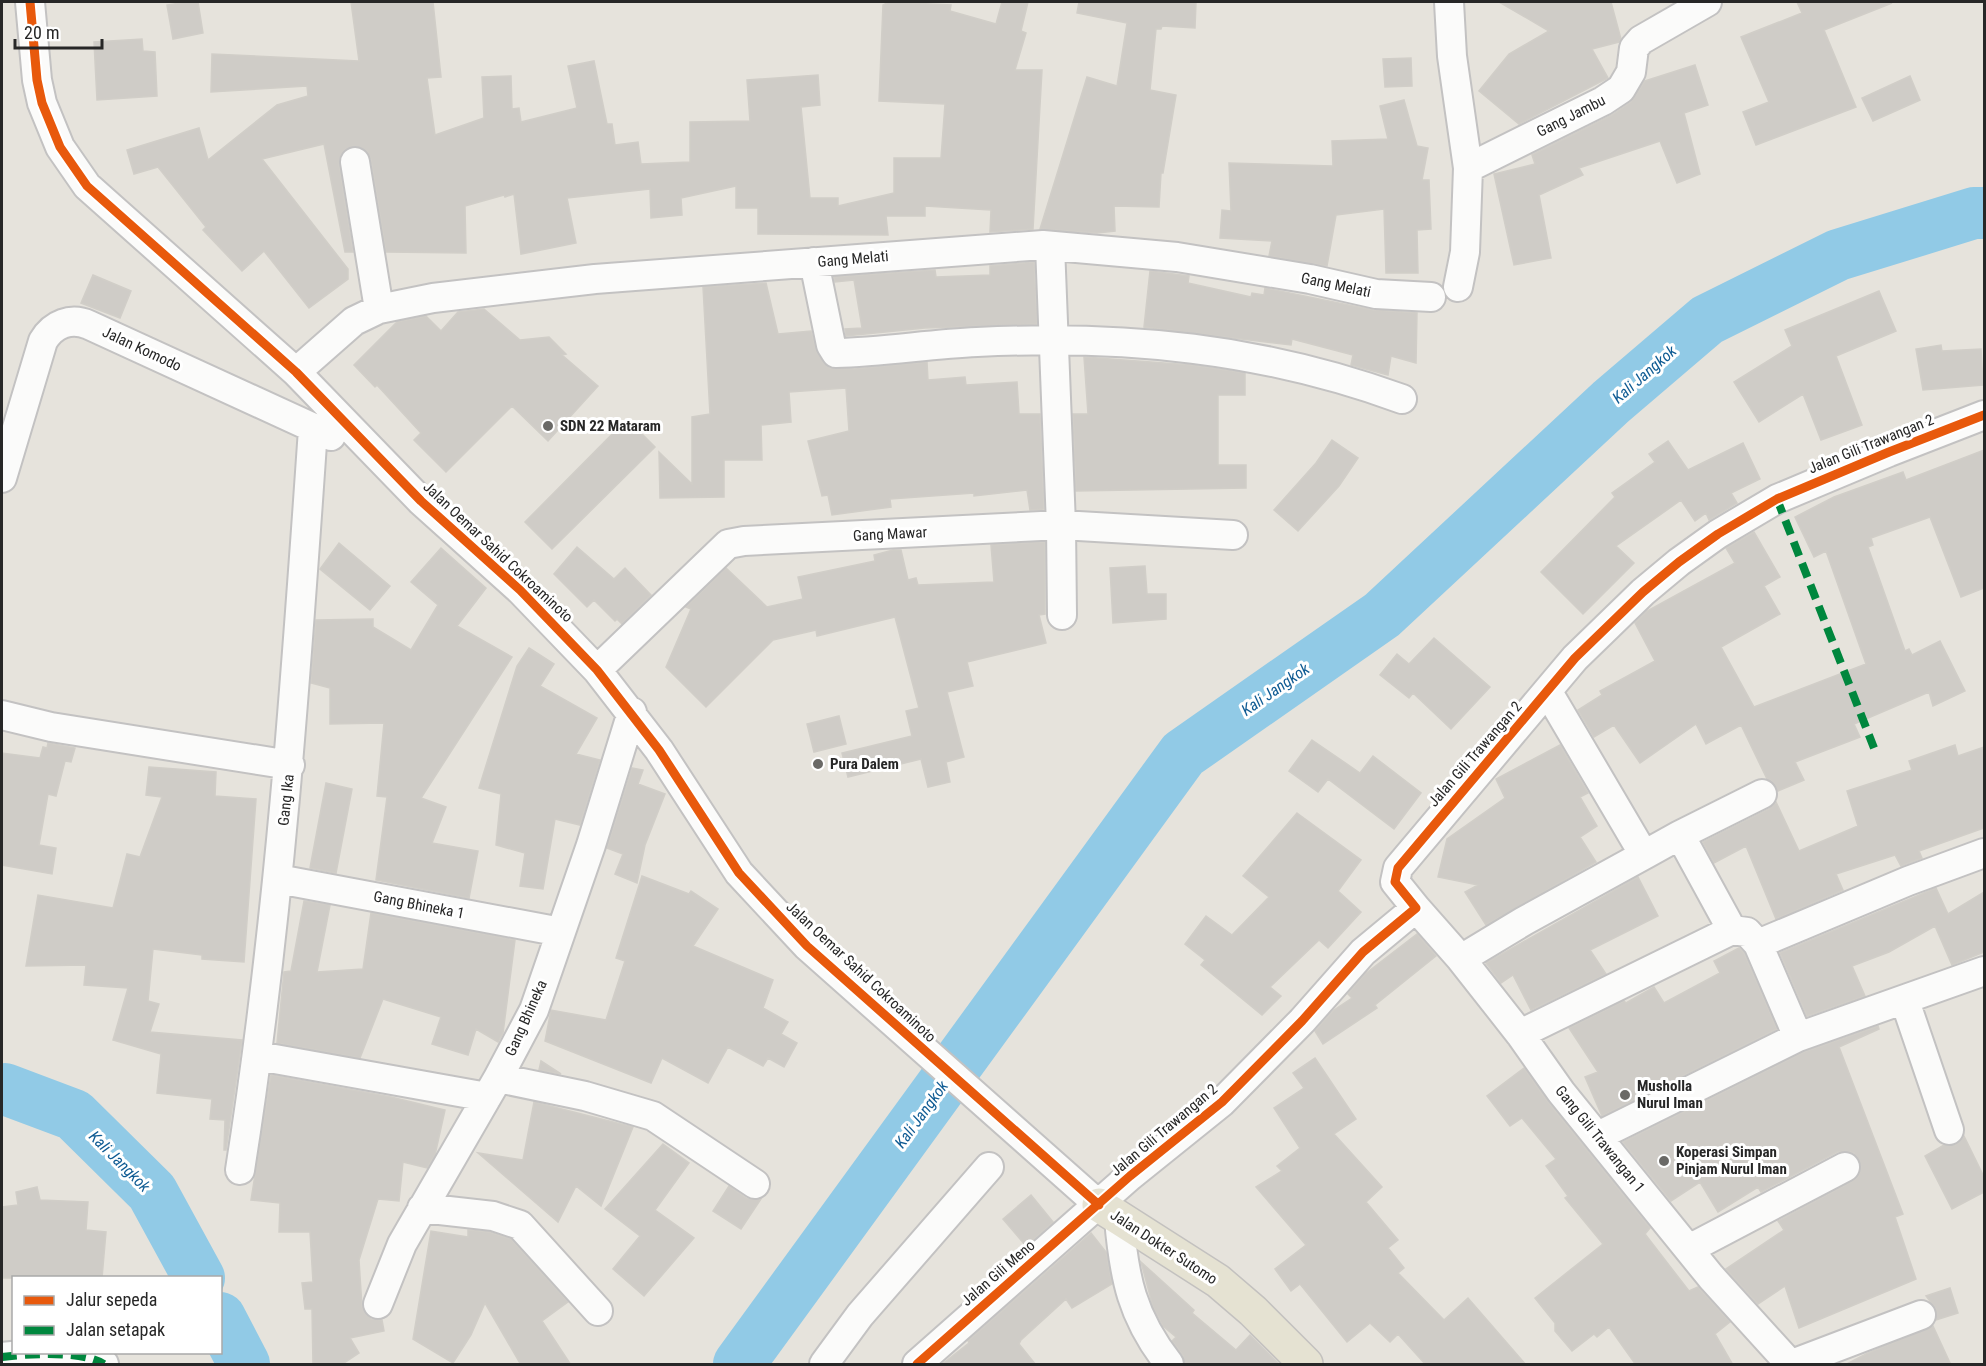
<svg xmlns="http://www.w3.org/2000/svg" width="1986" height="1366" font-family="'Roboto Condensed',sans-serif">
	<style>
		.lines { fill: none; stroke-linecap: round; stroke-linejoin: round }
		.river { stroke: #91cae6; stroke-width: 52 }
		.building { fill: #cfccc7; stroke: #d1cec8; stroke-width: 1.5 }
		.minor-casing { stroke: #c3c2c2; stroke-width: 32 }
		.major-casing { stroke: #c3c1bf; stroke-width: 36 }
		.minor { stroke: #fbfbfa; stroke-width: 28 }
		.major { stroke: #e5e2d2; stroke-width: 33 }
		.quiet { stroke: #00873e; stroke-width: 8; stroke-dasharray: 15 8; stroke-linecap: butt }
		.cycleway-casing { stroke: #fff; stroke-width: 13 }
		.cycleway { stroke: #e8590c; stroke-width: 9 }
		.poi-dot { fill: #6a6966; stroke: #fff; stroke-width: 2 }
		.labels { text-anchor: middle; stroke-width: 6; stroke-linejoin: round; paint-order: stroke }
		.street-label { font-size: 15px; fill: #272727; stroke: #fff }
		.poi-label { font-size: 15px; font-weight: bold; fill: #272727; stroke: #fff; text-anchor: start }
		.water-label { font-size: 16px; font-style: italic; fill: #0f5b93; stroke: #fff }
	</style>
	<rect width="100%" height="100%" fill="#e6e3dc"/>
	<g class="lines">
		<path class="river" d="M2 1090 5 1089 74 1115 152 1192 199 1278
			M220 1318 244 1364
			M739 1364 1183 754 1382 615 1611 402 1707 320 1838 255 1974 213H1984"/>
	</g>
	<path class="building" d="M186 2H198L203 33 173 39 167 5Z
		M351 2H433L441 77 427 78 435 135 484 118 482 77 511 76 512 109 519 108 521 122 577 108 568 66 594 61 607 124H612L615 145 638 142 641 164 690 162V122L750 121 747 80 818 75 820 105 801 107 810 198H838V206L894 193V158H941L945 104 879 101 883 5 889 2 951 5 950 11 996 24 1002 2H1028L1021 31 1026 33 1015 70H1042L1033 229 990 232 991 210 925 206V216H886L888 235 758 234V208H736V186L681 198 682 215 651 218 650 189 567 198 576 243 521 254 514 194 505 197 504 195 465 206 466 253 386 252 371 159 367 151 353 146 344 150 339 164 353 252H345L324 144 262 159 348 269V279L309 308 264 251 242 271 203 230 206 227 158 167 134 174 127 150 199 128 208 160 277 105 308 96 307 86 211 92 212 54 359 61Z
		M1079 2H1196L1195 28 1162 26 1161 29H1156L1150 90 1176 95 1163 173H1161L1159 207 1114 206 1115 231 1097 233 1040 229 1087 77 1117 86 1127 23 1077 13Z
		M1499 2H1611L1621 39 1619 42 1592 49 1608 78 1519 124 1479 91 1509 54 1549 31Z
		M1797 2 1892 3 1824 30 1856 107 1756 145 1743 112 1769 102 1741 37 1802 13Z
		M142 39 143 51 155 52 157 96 97 100 94 42Z
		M1411 58 1412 86 1385 87 1383 59Z
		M1695 65 1708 105 1684 113 1700 174 1677 183 1660 141 1579 168 1583 175 1539 195 1551 258 1514 265 1494 174 1535 164 1532 155 1612 115 1631 102 1645 81Z
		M1910 76 1920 100 1873 121 1862 98Z
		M1404 100 1417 146 1428 148 1422 180H1429L1431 229 1417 230 1418 273H1386L1384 209 1336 215 1327 266 1269 256 1272 241 1220 238 1222 210 1231 211 1229 163 1333 166 1332 141 1388 139 1380 106Z
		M1034 262 1037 324 925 328 846 336 845 329 862 328 854 280 835 282 834 277 935 270 936 277 990 275V266Z
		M1150 271 1189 276 1188 283 1251 297 1252 293 1264 295 1265 288 1373 310 1417 313 1416 363 1391 356 1388 375 1351 365 1353 355 1292 339 1291 345 1144 327Z
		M93 275 131 291 120 318 81 303Z
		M766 283 778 334 811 331 817 353 829 368 855 369 927 362 928 380 965 377 966 385 1017 382 1019 414H1040L1044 509 1030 510 1027 490 974 496V493L890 499 891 507 832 515 828 495 822 496 808 441 849 431 846 388 789 392 791 422 761 425 762 460H724V497L660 498 659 452 692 484V417L710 414 703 287Z
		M1879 291 1896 331 1836 356 1862 425 1821 440 1803 394 1759 422 1734 382 1792 346 1785 330Z
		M484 309 520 340 549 337 566 354 562 355 598 386 548 441 512 406 446 472 414 440 421 433 377 385 375 387 354 365 397 322 426 316 441 331 458 312Z
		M1941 345 1942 351 1981 349 1983 385 1923 390 1916 349Z
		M1084 357 1191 365 1245 373V395H1218V465H1246V488L1076 491 1073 414H1088Z
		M627 419 655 447 552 549 525 522Z
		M1332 440 1358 458 1339 486 1298 531 1274 510 1316 463Z
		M1668 441 1688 470 1743 443 1760 479 1731 493 1737 503 1709 520 1706 513 1695 521 1681 500 1616 546 1634 563 1583 614 1541 572 1615 497 1612 493 1655 462 1649 454Z
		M1984 450V588L1961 597 1930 517 1871 538 1873 545 1868 547 1905 651 1909 649 1912 655 1940 641 1965 691 1933 706 1929 692 1854 724 1860 737 1795 762 1804 780 1778 791 1772 781 1767 779 1741 725 1706 744 1696 724 1640 763 1614 725 1594 737 1578 710 1602 695 1600 691 1655 661 1635 623 1647 611 1735 563 1726 548 1754 532 1780 577 1764 586 1780 614 1721 647 1754 707 1866 664 1826 551 1814 557 1795 517 1834 497 1903 472 1906 480Z
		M1045 542V614L1039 615 1046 643 967 662 973 686 947 692 964 757 946 762 950 782 928 787 921 759 848 777 842 753 912 736 906 711 919 708 895 617 817 636 816 630 773 640 706 707 666 667 691 609 686 607 726 568 767 607 803 599 798 577 875 561 874 555 893 550H901L908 580 916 578 918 585 994 582 991 545Z
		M339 543 390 586 370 610 320 569Z
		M577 547 614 579 625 568 651 595 622 624 617 619 615 621 594 600 587 607 554 574Z
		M441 548 486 588 457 626 512 657 421 798 446 807 432 843 478 851 469 898 376 880 387 797 377 796 384 723 330 724V688L311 683 316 620 373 619V627L411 650 438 605 411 582Z
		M1145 566 1147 594H1166V619L1113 623 1110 568Z
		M1434 638 1490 687 1451 729 1413 693 1409 698 1380 675 1397 654 1409 664Z
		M529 648 554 664 540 686 597 718 576 754 600 760 580 825 555 819 543 889 520 886 525 853 496 845 501 794 479 788 517 666Z
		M839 716 846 744 814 752 807 724Z
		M1312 740 1360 773 1373 756 1421 793 1394 829 1328 779 1318 792 1289 771Z
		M48 743 75 748 71 762 65 761 56 796 48 794 39 845 56 848 52 874 2 865V753L40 758 43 747 47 748Z
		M1560 745 1588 793 1580 797 1597 826 1580 837 1596 862 1486 925 1465 892 1478 885 1438 877 1447 839 1505 798 1496 779Z
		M1955 745 1958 756 1984 747V828L1919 851 1922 858 1901 866 1895 855 1836 874 1843 890 1776 919 1746 846 1714 863 1703 842 1769 809 1776 802 1799 851 1858 826 1847 791 1912 770 1909 761Z
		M149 767 216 772 215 796 256 799 244 962 202 959V955L153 949 148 1001 159 1004 150 1032 242 1040 226 1150H224L225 1120 210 1119 212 1099 157 1093 161 1054 113 1040 128 988 84 985 86 965 26 966 38 895 113 908 127 854 140 857 162 797 146 795Z
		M632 768 643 770 638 784 665 794 645 845 637 883 615 874 623 854 607 848Z
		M326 783 352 789 336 873 310 868Z
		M1297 813 1361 860 1338 891 1361 912 1328 948 1319 940 1270 987 1281 996 1262 1015 1201 965 1205 960 1185 944 1206 916 1232 935 1269 897 1243 876Z
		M642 876 689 894 691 891 718 909 693 946 773 980 763 1008 788 1022 781 1034 797 1043 784 1067 768 1058 763 1066 728 1047 708 1083 662 1058 651 1083 545 1041 551 1010 606 1020 625 961 616 958Z
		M1638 877 1658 916 1590 950 1606 974 1531 1010 1513 975 1501 983 1486 963Z
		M1936 888 1948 914 1984 892V952L1952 965 1935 926 1889 952 1852 966 1865 996 1807 1016 1780 953Z
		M304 901 330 905 317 972 363 969 371 913 515 940 503 1033 498 1042 476 1029 468 1055 432 1044 441 1017 383 999 360 1058 277 1043 284 972 291 971Z
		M1417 934 1436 956 1375 1005 1377 1008 1323 1044 1315 1031 1334 1010 1352 998 1348 994 1365 974Z
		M1739 948 1744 953 1777 1029 1602 1116 1585 1077 1598 1072 1569 1028 1624 1001 1626 1003 1654 987 1664 1003 1720 973 1714 961Z
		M1878 1026 1879 1029 1839 1047 1903 1214 1895 1217 1916 1279 1799 1328 1785 1286 1758 1304 1726 1269 1784 1230 1778 1221 1853 1181 1859 1175 1861 1167 1854 1153 1846 1151 1837 1152 1761 1192 1758 1187 1718 1212 1700 1182 1671 1201 1623 1142 1804 1052Z
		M1315 1058 1356 1119 1334 1134 1382 1187 1366 1202 1398 1240 1388 1248 1404 1268 1398 1273 1444 1320 1468 1298 1526 1365H1426L1398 1334 1390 1342 1370 1323 1347 1342 1300 1284 1291 1291 1275 1269 1306 1245 1256 1187 1282 1171 1277 1166 1300 1148 1274 1108 1304 1088 1293 1073Z
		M541 1061 561 1074 539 1070Z
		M1524 1068 1548 1102 1650 1228 1645 1234 1689 1291 1698 1287 1730 1322 1715 1334 1733 1365H1636L1609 1327 1597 1337 1594 1334 1572 1351 1555 1331V1323L1535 1298 1603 1244 1565 1198 1568 1196 1546 1166 1556 1159 1522 1118 1510 1126 1487 1096Z
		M271 1075 391 1097 445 1110 435 1155 427 1168 403 1162 399 1201 378 1199 359 1260 362 1307 371 1319 382 1320 384 1331 350 1338 359 1353 341 1365H313L312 1309H305L302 1283 313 1282 310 1232H279L280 1203 251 1200Z
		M534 1102 633 1127 601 1206 576 1186 558 1222 478 1153 523 1160Z
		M1964 1136 1984 1177V1192L1952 1209 1925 1156 1944 1145H1955Z
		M663 1144 689 1163 655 1210 694 1238 644 1296 613 1269 640 1236 605 1209Z
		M729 1186 746 1198 761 1199 741 1229 713 1211Z
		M37 1187 40 1200 88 1202 86 1230 106 1232 102 1278H2V1207L18 1205 16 1192Z
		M1031 1195 1053 1222 1026 1246 1003 1219Z
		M468 1230 489 1232 511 1239 568 1302 542 1321 571 1365H521L485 1303 471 1335 453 1363 413 1339 431 1231 468 1237Z
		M1091 1233 1106 1252 1112 1284 1072 1308 1066 1299 1021 1340 1019 1344 1036 1365H941L969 1343 968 1341Z
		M1141 1262 1194 1310 1192 1313 1236 1350 1250 1335 1280 1365H1185L1183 1355 1172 1341 1176 1337 1163 1326 1153 1307Z
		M1950 1288 1958 1313 1936 1320V1309L1926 1296Z
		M1933 1326 1951 1365H1845L1866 1354Z"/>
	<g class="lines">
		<defs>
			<path id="minor" d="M30 2 37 80 42 103 60 147 87 186 296 372 421 501 520 590 597 670 659 750 739 873 807 946 1099 1205
				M1449 2 1452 56 1468 168 1465 252 1458 287
				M355 162 379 309
				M1468 168 1603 101 1621 89 1631 72 1634 48 1641 40 1707 2
				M1050 246 1061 525 1062 615
				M814 262 831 345 836 353C883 352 930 344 977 342 1126 335 1262 348 1402 399
				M296 372 354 321 379 309 433 298 595 279 1043 245 1177 257 1310 279 1376 294 1431 297
				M2 478 43 341C53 324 71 317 89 325L331 436
				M597 670 728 544 744 541 1061 525 1233 535
				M1548 692 1644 855 1680 835 1732 930 1747 932 1758 944 1908 881 1984 853
				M2 715 51 727 290 765
				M1680 835 1762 794
				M278 879 561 932
				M1416 908 1461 959 1520 1034 1561 1092 1711 1277 1790 1364
				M1758 944 1798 1037
				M1461 959 1524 921 1644 855
				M1905 1001 1949 1130
				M1520 1034 1732 930
				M258 1056 487 1097
				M498 1078 585 1096 653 1116 755 1184
				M1598 1136 1798 1037 1984 971
				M240 1170C279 924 296 677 313 429
				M422 1208 493 1216 520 1225 598 1311
				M1119 1219C1124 1278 1132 1317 1169 1364
				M1689 1249 1845 1167
				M378 1304 402 1244 498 1078 534 1010 591 845 632 712
				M2 1357C26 1354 82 1350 104 1364
				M824 1364 860 1315 989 1167
				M917 1364 1130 1176 1222 1102 1302 1021 1363 952 1416 908 1395 882 1398 868 1575 658 1643 592 1679 562 1718 534 1777 499 1889 452 1984 415
				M1792 1364 1921 1315"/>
			<path id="major" d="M1099 1205 1218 1281 1253 1311 1306 1364"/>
		</defs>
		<use href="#minor" class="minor-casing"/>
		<use href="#major" class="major-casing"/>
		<use href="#minor" class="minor"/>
		<use href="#major" class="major"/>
		<path class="quiet" d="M1777 499 1874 748
			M2 1357C26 1354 82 1350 104 1364"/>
		<defs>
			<path id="cycleway" d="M30 2 37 80 42 103 60 147 87 186 296 372 421 501 520 590 597 670 659 750 739 873 807 946 1099 1205
				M917 1364 1130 1176 1222 1102 1302 1021 1363 952 1416 908 1395 882 1398 868 1575 658 1643 592 1679 562 1718 534 1777 499 1889 452 1984 415"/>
		</defs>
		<use href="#cycleway" class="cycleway-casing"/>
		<use href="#cycleway" class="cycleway"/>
	</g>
	<g class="poi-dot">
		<circle cx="548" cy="426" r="6"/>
		<circle cx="818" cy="764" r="6"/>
		<circle cx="1625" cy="1095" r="6"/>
		<circle cx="1664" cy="1161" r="6"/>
	</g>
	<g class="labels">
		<g class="street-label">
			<text transform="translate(1571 116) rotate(-27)" y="5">Gang Jambu</text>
			<text transform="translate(853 259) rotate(-5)" y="5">Gang Melati</text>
			<text transform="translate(1336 285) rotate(12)" y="5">Gang Melati</text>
			<text transform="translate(142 349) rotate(25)" y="5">Jalan Komodo</text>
			<text transform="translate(1871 444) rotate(-22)" y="5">Jalan Gili Trawangan 2</text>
			<text transform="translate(890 534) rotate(-3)" y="5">Gang Mawar</text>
			<text transform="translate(498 552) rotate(43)" y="5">Jalan Oemar Sahid Cokroaminoto</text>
			<text transform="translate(1475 754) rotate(-49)" y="5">Jalan Gili Trawangan 2</text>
			<text transform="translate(286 800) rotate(-84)" y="5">Gang Ika</text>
			<text transform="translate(419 905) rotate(11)" y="5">Gang Bhineka 1</text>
			<text transform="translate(861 972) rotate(43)" y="5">Jalan Oemar Sahid Cokroaminoto</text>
			<text transform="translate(526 1018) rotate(-66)" y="5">Gang Bhineka</text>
			<text transform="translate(1164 1130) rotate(-40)" y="5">Jalan Gili Trawangan 2</text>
			<text transform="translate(1600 1139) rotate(51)" y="5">Gang Gili Trawangan 1</text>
			<text transform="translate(1164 1247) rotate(33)" y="5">Jalan Dokter Sutomo</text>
			<text transform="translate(998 1273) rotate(-41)" y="5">Jalan Gili Meno</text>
		</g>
		<g class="poi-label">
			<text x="560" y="431">SDN 22 Mataram</text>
			<text x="830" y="769">Pura Dalem</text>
			<text x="1637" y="1091">Musholla<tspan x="1637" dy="17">Nurul Iman</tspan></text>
			<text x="1676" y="1157">Koperasi Simpan<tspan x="1676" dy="17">Pinjam Nurul Iman</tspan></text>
		</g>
		<g class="water-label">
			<text transform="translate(1644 374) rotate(-41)" y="6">Kali Jangkok</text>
			<text transform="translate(1275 689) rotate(-35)" y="6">Kali Jangkok</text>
			<text transform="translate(921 1114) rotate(-54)" y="6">Kali Jangkok</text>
			<text transform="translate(120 1161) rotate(45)" y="6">Kali Jangkok</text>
		</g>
	</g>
	<rect width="1986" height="1366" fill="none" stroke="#272727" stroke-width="6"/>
	<rect x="12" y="1276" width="210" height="78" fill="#ffffff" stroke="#a9a9a9" stroke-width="1.5"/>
	<rect x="24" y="1296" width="30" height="9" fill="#e8590c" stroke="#a9a9a9" stroke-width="1.5"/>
	<text x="66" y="1306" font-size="18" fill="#272727">Jalur sepeda</text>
	<rect x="24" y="1326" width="30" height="9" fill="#00873e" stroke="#a9a9a9" stroke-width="1.5"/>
	<text x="66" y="1336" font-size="18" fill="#272727">Jalan setapak</text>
	<path d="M15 39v9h87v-9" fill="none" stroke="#272727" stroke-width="3"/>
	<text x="24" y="39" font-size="18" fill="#272727" stroke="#ffffff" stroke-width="4.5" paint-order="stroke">20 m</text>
</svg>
